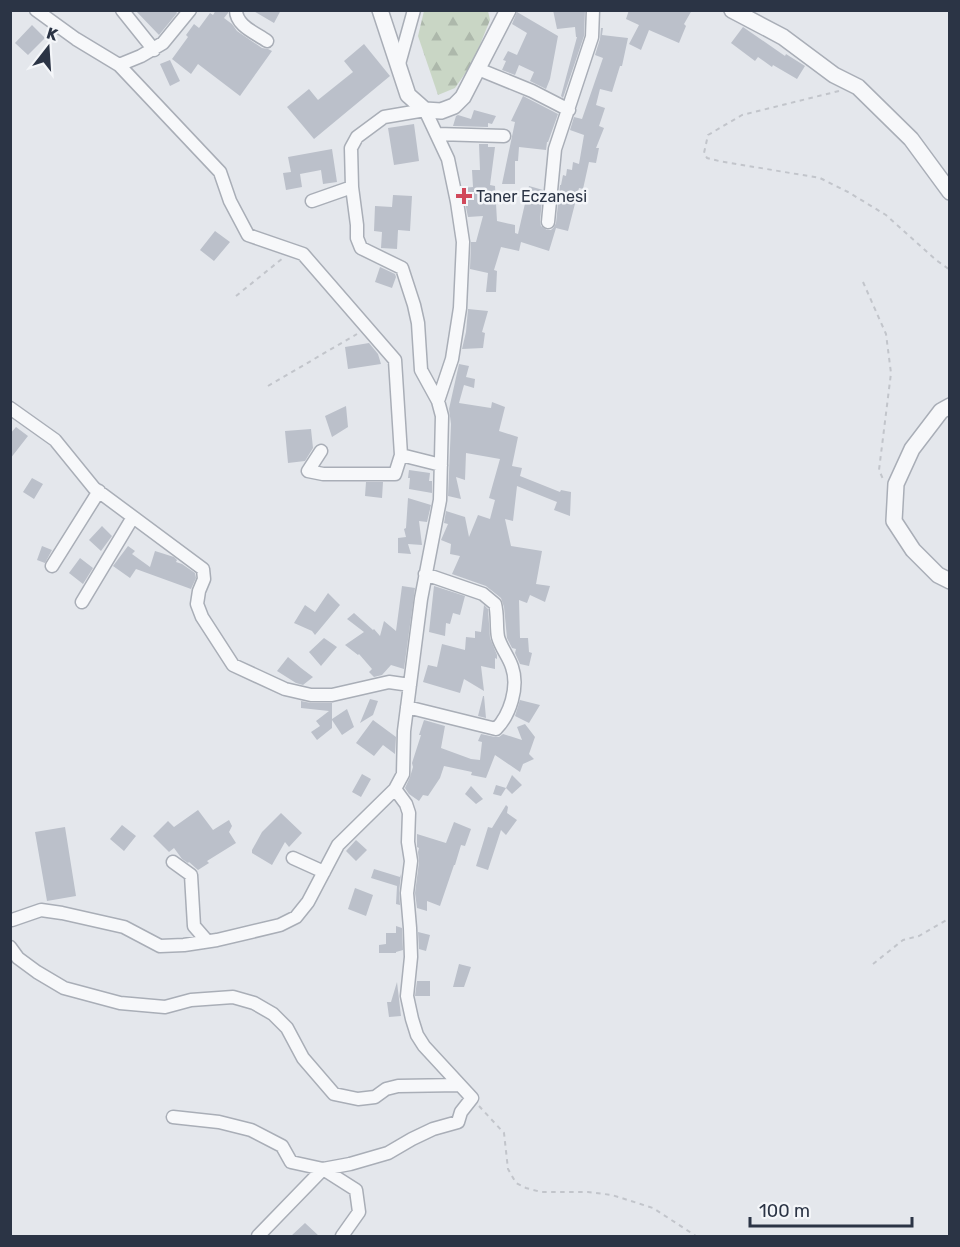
<svg xmlns="http://www.w3.org/2000/svg" width="960" height="1247" font-family="Rubik,sans-serif">
	<style>
		.forest { fill: url(#forest-firs) }
		.building { fill: #bbc0ca }
		.lines { fill: none; stroke-linecap: round; stroke-linejoin: round }
		.minor-casing { stroke: #a9aeb7; stroke-width: 15 }
		.tertiary-casing { stroke: #a9aeb7; stroke-width: 18 }
		.path { stroke: #c2c5cb; stroke-width: 2; stroke-dasharray: 4.5 4.5; stroke-linecap: butt }
		.minor { stroke: #f7f8fa; stroke-width: 12 }
		.tertiary { stroke: #f7f8fa; stroke-width: 15 }
		.poi-dot { fill: #d1495b; stroke: #f4f6f9; stroke-width: 2 }
		.labels { text-anchor: middle; stroke-width: 5; stroke-linejoin: round; paint-order: stroke }
		.poi-label { font-size: 16px; fill: #2b3445; stroke: #f4f6f9; text-anchor: start }
	</style>
	<defs>
		<pattern id="forest-firs" width="22" height="20" patternUnits="userSpaceOnUse" patternTransform="scale(1.5)"><rect width="22" height="20" fill="#c9d6c5"/><path d="M5 1l3.5 6h-7zM16 11l3.5 6h-7z" fill="#adb8ab"/></pattern>
	</defs>
	<rect width="100%" height="100%" fill="#e4e7ec"/>
	<path class="forest" d="M424 11H488L490 20 473 62 455 88 438 95 418 36Z"/>
	<path class="building" d="M135 10H175L177 13 159 35Z
		M216 10H228V13L224 18 232 24 237 31 262 48 268 49 272 51 240 96 198 64 191 74 172 59 188 37 186 35 194 24 199 28 210 13 213 15Z
		M252 10H281L274 23Z
		M553 10H585L584 36 563 98 561 96 577 37H576L575 27 557 29Z
		M629 10 672 11 692 10 684 24 686 26 679 43 649 30 641 50 629 44 639 25 626 19Z
		M517 12 558 36 550 79 546 89 530 81 534 72 519 65 515 75 502 70 506 61 503 60 508 51 517 55 527 33 512 24Z
		M32 25 45 38 28 55 15 43Z
		M743 27 785 56 786 54 805 66 797 79 773 65 772 67 758 57 755 61 731 43Z
		M601 28H603L602 35 628 38 622 66H620L612 92 600 89 596 105 605 108 599 126 604 128 596 148H599L596 163 589 162 583 189 579 188 568 231 556 228 549 251 521 242 519 251 501 247 494 270 497 271 496 292H486L488 273 470 269 471 242H476L483 216 468 217 462 188 473 187 472 170H480L479 144H488V147H495L490 185 495 186 497 221 515 225V233L518 234 529 186 543 190 540 221 541 226 547 230H551L554 227 556 223 560 185H561L563 175 566 176 567 169 572 170 573 162 579 164 584 135 570 130 574 117 582 119 603 58 595 55 600 39Z
		M364 44 390 76 314 139 287 107 309 89 318 100 353 72 344 61Z
		M170 60 180 81 170 86 160 64Z
		M523 96 558 114 548 142H547L546 150 519 147 518 161H515V184H502L515 122 511 121Z
		M474 110 496 116 492 124 488 123V127L453 126 456 116 458 115 471 119Z
		M414 124 419 161 394 165 388 128Z
		M332 149 337 182 323 184 321 170 300 174 302 187 286 190 283 173 291 172 288 157Z
		M393 195 412 196 410 231 398 230 397 249 381 248 382 232 374 231 375 206 392 207Z
		M215 231 230 242 214 261 200 250Z
		M380 267 395 274 396 277 392 288 375 282Z
		M468 309 488 311 482 332 485 333 483 348 462 349 466 332Z
		M369 343 378 354 381 364 348 369 345 347Z
		M459 364 469 366 466 377 475 379 474 388 464 385 459 403 491 408 492 402 505 407 499 431 518 437 512 466 522 468 520 476 560 492 561 490 571 492 570 516 554 510 557 502 517 486 513 521 505 519 511 546 542 551 536 584 550 586 545 602 530 595 527 603 519 600 520 638H528L529 652 532 653 529 666 520 664 515 653 516 649 512 648 507 638 504 607 501 598 486 586 452 574 460 556 450 554 451 544 441 540 448 524 444 523 446 511 465 517 469 537 478 515 490 519 495 500 489 498 500 459 466 453 465 480 456 477 461 499 448 496 451 424 449 409Z
		M346 406 348 427 332 437 325 416Z
		M16 427 28 436 10 459V434Z
		M311 429 313 448 305 461 288 463 285 431Z
		M409 470 430 473 429 481H432V493L409 489 410 478H408Z
		M32 478 43 484 34 499 23 492Z
		M366 482H383L382 498 365 496Z
		M408 498 431 505 427 522 419 521 422 545 408 544 411 554 398 553V538L406 537 404 529 406 528Z
		M102 526 112 536 101 551 89 540Z
		M42 546 52 550 45 563 37 560Z
		M128 546 135 551 132 554 150 567 155 551 174 557 177 560 176 562 182 564 195 573 196 578 191 589 136 569 130 578 113 566Z
		M80 558 93 568 83 584 69 573Z
		M402 586 415 588 404 669 391 665 382 675 374 677 369 672 372 669 359 654 358 655 345 645 364 632 347 619 354 613 373 630 374 629 380 636 384 621 396 631Z
		M434 586 465 596 460 615 453 613 450 624 446 623 445 636 429 632Z
		M328 593 340 605 315 635 312 631 294 623 305 605 315 612Z
		M484 605 488 609 490 638 497 655V659L495 658V669L481 666 484 691 464 679 460 693 423 682 428 665 437 667 442 644 465 650 466 637 475 638V631L481 632Z
		M324 638 337 647 321 666 309 652Z
		M288 657 301 668 313 677 303 685 296 683 277 671Z
		M483 696H484L486 718 478 716Z
		M370 699 378 701 373 715 360 723Z
		M520 700 540 705 529 723 515 716Z
		M301 701 311 703H332V719L347 709 354 727 342 735 332 720V728L317 740 311 732 320 726 316 721 329 711 301 708Z
		M373 720 396 737 395 754 383 745 374 756 356 743Z
		M424 720 445 726 441 748 471 759 480 760 482 742 478 741 481 734 495 737H499L503 734 522 740 517 727 525 724 535 737 529 754 534 759 523 764 520 772 495 755 486 778 471 775 472 772 444 766 440 778 428 796 423 795 419 801 409 794 405 788 410 777 413 767 412 763 421 735H419Z
		M362 774 371 779 361 797 352 792Z
		M512 775 522 785 512 794 506 788Z
		M496 785 506 788 501 796 493 794Z
		M471 786 483 799 476 804 465 794Z
		M506 805 508 807 507 813 517 820 506 835 501 830 488 870 476 866 488 827 492 828Z
		M198 810 213 830 229 820 232 826 229 832 236 843 207 861 209 863 198 870 189 862 188 863 182 859 174 848 169 852 153 836 168 821 174 827Z
		M281 813 302 833 289 847 285 842 272 865 252 853V850L262 832Z
		M454 822 471 829 465 846 461 845 455 865H454L440 906 427 901V911L417 908 415 893 419 862 418 852 419 848 417 847V834L446 843Z
		M122 825 136 836 124 851 110 839Z
		M65 827 76 896 47 901 35 832Z
		M356 840 367 850 356 861 346 851Z
		M374 869 400 877 401 874 399 892 400 905 396 904 397 886 371 878Z
		M355 888 373 895 366 916 348 909Z
		M396 926 402 928 403 950 396 952V953H379V945L386 944V933H396Z
		M418 932 430 935 426 951 419 949Z
		M459 964 471 967 464 987H453Z
		M417 981H430V996H415Z
		M397 982 401 1016 389 1017 387 1002H391Z
		M305 1223 319 1236H291Z"/>
	<g class="lines">
		<defs>
			<path id="minor" d="M36 10 76 39 119 65 220 172 230 201 248 235 303 254 395 360 401 455 441 465
				M122 10 154 50
				M236 10C236 26 256 33 267 41
				M399 64 414 10
				M119 65 141 56 163 43 190 10
				M478 69 532 91 569 110
				M437 134 504 136
				M312 201 352 187
				M548 222 555 149 592 37 593 10
				M10 408 55 440 94 488 203 569 204 579 199 591 197 604 202 617 233 665 285 689 311 695H332L389 682 410 685
				M321 451 308 471 323 474H395L401 455
				M52 566 99 491
				M82 602 133 517
				M407 707 496 729C510 715 519 687 512 667 509 657 501 648 498 637 496 626 498 615 495 604L483 594 425 574
				M395 789 406 804 409 813 408 842 411 861 407 893 410 928 411 957 407 996 412 1019 417 1035 424 1046 460 1085
				M293 858 324 872
				M173 862 191 875 194 926 207 941
				M12 920 41 910 62 913 124 927 160 946 184 945 217 940 280 925 296 917 308 902 338 845 395 789 403 774 404 731 421 599 440 500 442 416 438 401 421 370 418 323 414 305 402 268 361 248 357 238V225L352 187 351 148 357 137 384 117 425 110 448 159 457 202 463 242 460 308 452 359 438 401
				M10 947 18 958 37 972 64 988 120 1003 165 1007 191 1000 233 997 254 1003 273 1014 287 1028 303 1058 334 1094 358 1099 375 1097 386 1089 398 1086 460 1085 472 1098 461 1112 458 1122 433 1129 412 1139 388 1153 350 1164 323 1169 258 1236
				M173 1117 219 1122 251 1130 282 1146 291 1162 323 1169 356 1190 359 1212 342 1236"/>
			<path id="tertiary" d="M380 10 408 95 425 110 441 111 454 106 463 97 508 10
				M732 10 783 37 834 75 858 87 911 139 950 192
				M950 406 941 411 912 449 896 484 894 521 913 550 938 575 950 581"/>
		</defs>
		<use href="#minor" class="minor-casing"/>
		<use href="#tertiary" class="tertiary-casing"/>
		<path class="path" d="M839 91 742 115 708 135 704 153 707 158 719 161 820 178 848 192 886 215 936 260 950 270
			M863 282 886 334 891 373 879 470 883 479
			M236 296 283 258
			M268 386 357 334
			M873 964 903 940 919 936 950 918
			M479 1106 504 1133 508 1169 516 1183 526 1188 541 1192H588L612 1195 653 1208 696 1236"/>
		<use href="#minor" class="minor"/>
		<use href="#tertiary" class="tertiary"/>
	</g>
	<path class="poi-dot" d="M461 187h6v6h6v6h-6v6h-6v-6h-6v-6h6z"/>
	<g class="labels">
		<g class="poi-label">
			<text x="476" y="202">Taner Eczanesi</text>
		</g>
	</g>
	<rect width="960" height="1247" fill="none" stroke="#2b3445" stroke-width="24"/>
	<g transform="translate(48 48) rotate(17)" stroke="#f4f6f9" stroke-width="4.5" paint-order="stroke">
	<path d="M0-4.5L10 22L0 15L-10 22Z" fill="#2b3445"/>
	<text y="-9" font-size="16" font-weight="bold" text-anchor="middle" fill="#2b3445">K</text>
	</g>
	<path d="M750 1217v9h162v-9" fill="none" stroke="#2b3445" stroke-width="3"/>
	<text x="759" y="1217" font-size="18" fill="#2b3445" stroke="#f4f6f9" stroke-width="4.5" paint-order="stroke">100 m</text>
</svg>
